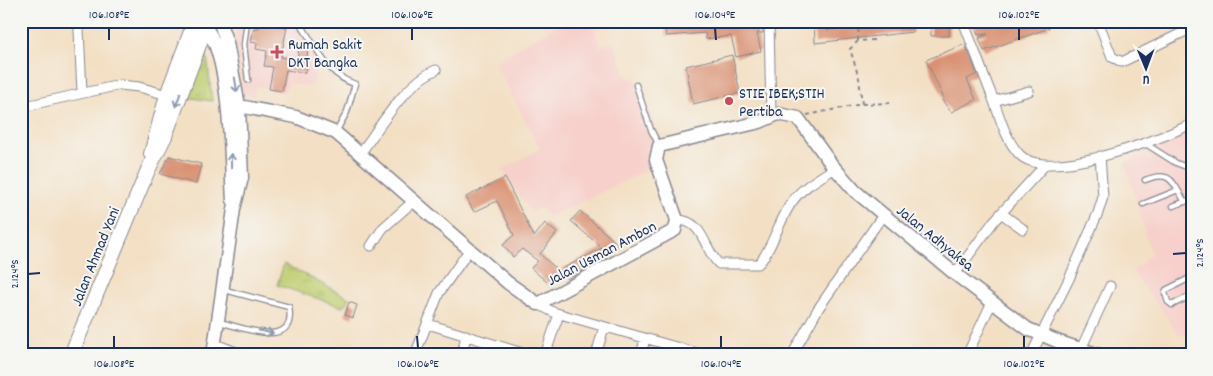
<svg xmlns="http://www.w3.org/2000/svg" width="1213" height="376" font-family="Dekko,sans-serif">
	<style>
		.built { fill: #f7d0cb }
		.grass { fill: url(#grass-tufts); stroke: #6e7e67 }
		.building { fill: #d99172 }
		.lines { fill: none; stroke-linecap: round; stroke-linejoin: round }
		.lane-casing { stroke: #878790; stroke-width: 7 }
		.street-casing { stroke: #878790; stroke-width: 11 }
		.secondary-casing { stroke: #878790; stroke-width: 15 }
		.primary-casing { stroke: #878790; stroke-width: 16 }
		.path { stroke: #878790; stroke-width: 2; stroke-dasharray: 4 4; stroke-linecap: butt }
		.lane { stroke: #fff; stroke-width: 4.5 }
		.street { stroke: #fff; stroke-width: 9 }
		.secondary { stroke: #fff; stroke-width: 12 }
		.primary { stroke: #fff; stroke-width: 14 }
		.oneway { stroke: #8d97ae }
		.ticks { fill: none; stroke: #1b2f5e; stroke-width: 2 }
		.poi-dot { fill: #d1495b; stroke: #f6f6f2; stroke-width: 2 }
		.labels { text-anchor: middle; stroke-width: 4; stroke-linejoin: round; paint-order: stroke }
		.poi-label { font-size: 16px; fill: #1b2f5e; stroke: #f6f6f2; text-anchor: start }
		.street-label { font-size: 16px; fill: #1b2f5e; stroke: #f6f6f2 }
		.neatline { fill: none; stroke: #1b2f5e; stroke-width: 2 }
		.ticks-label { font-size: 12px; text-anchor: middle; fill: #1b2f5e }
	</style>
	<defs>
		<pattern id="grass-tufts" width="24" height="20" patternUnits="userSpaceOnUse" patternTransform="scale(1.25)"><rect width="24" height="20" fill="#c0ce70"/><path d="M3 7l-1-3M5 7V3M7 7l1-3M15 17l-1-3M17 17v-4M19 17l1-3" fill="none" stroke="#a4b163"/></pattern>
	</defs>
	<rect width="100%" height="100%" fill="#f6f6f2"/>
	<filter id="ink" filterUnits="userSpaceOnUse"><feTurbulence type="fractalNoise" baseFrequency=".02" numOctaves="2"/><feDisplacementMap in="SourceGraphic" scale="10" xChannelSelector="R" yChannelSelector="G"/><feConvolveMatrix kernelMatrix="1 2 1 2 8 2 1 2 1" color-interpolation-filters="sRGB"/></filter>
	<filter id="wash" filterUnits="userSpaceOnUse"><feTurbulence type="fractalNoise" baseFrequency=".0096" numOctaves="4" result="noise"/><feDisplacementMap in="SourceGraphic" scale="20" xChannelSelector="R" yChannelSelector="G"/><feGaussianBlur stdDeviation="1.12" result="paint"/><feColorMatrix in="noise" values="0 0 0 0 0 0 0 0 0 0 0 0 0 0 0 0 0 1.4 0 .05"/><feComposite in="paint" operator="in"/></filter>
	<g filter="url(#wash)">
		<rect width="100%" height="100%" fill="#f3dfc3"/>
		<path class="built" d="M234 21H312L309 34 318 60 311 87 290 83 285 93 256 86 254 96 242 93Z
			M564 21H591L601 47 613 42 627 78H635L660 139 657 150 647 145 654 167 548 217 541 208 531 212 502 170 540 149 494 62Z
			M1192 132V332L1180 336 1133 272 1151 254 1125 163Z"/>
		<path class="grass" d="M206 47 212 101 185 97Z
			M284 264 349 298 343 307 277 285Z"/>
		<g id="blocks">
			<path class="building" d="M664 21H763V33H757L761 51 736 57 731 36 706 39 705 33 666 36Z
				M814 21H826L827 30 859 28 860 21H913V32L815 43Z
				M931 21H949V36H931Z
				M973 21H1047L1049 28 984 51 979 38 988 34 978 35Z
				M260 24 287 27 281 57 297 60 300 41 308 44 306 73 286 70 282 91 269 89 273 67 264 66 267 51 256 49 257 43 251 42 254 28H259Z
				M965 44 977 74 967 79 976 100 951 112 942 100 944 99 926 60Z
				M732 55 740 93 693 104 686 66Z
				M169 156 201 164 196 184 160 174Z
				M505 178 534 237 545 223 557 233 540 254 560 272 549 284 531 268 538 261 522 249 513 257 503 245 514 235 497 201 474 212 466 197Z
				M580 211 618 244 606 258 567 279 562 269 602 248 571 221Z
				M349 302 357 305 353 318 345 315Z"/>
		</g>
	</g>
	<g filter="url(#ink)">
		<use href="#blocks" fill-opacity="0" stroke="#878790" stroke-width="1"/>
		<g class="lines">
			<defs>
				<path id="lane" d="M247 21 244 45 248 80
					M298 21C316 44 325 75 355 84L347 112 336 132
					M636 85 651 130 659 145
					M1146 144 1176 163 1192 169
					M1145 180C1171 170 1172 181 1185 202
					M1143 204 1178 190
					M1173 206 1192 199
					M1192 277 1166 290 1165 293 1168 302 1172 305 1192 295
					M219 322C243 327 297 351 289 307L225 290"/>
				<path id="street" d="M769 21 771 116
					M963 21C973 46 982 71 992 96 999 114 1005 139 1019 154 1047 184 1159 139 1192 124
					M1098 21 1112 57 1122 62 1192 28
					M79 30 82 92
					M994 101 1029 91
					M21 107 120 85 139 87 167 95
					M360 154C379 128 406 82 436 70
					M1001 213 1023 229
					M677 220C704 220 703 249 719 264H758C769 256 781 216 792 202 802 187 820 178 835 168
					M371 246 383 228 415 200
					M955 274 994 221 1046 164
					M538 304 553 312 704 355
					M428 324 529 355
					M215 344 244 355
					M1081 349 1110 286
					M415 355 439 293 470 249
					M462 355 466 335
					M545 355 559 314
					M596 355 604 327
					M641 355 645 339
					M792 355 818 309 883 215
					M967 355 992 302
					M1031 355 1069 279 1098 213 1103 197 1100 156"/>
				<path id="secondary" d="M200 22C232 45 230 160 233 200
					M239 106 296 117 336 133 508 283 538 304 675 230 677 220 656 160 659 146 760 122 778 114 798 118 832 165 855 191 955 274 1028 329 1059 342 1099 355
					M213 355 234 209 242 178 239 106 227 43 219 21"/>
				<path id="primary" d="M151 154 167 95 195 21
					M71 355 148 170 165 136 208 21"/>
			</defs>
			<use href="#lane" class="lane-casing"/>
			<use href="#street" class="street-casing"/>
			<use href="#secondary" class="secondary-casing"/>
			<use href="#primary" class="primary-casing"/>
			<path class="path" d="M858 41 859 21
				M862 104 892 103
				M807 115 862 104 859 78 850 49 858 41 874 40"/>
			<use href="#lane" class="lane"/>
			<use href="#street" class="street"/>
			<use href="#secondary" class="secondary"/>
			<use href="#primary" class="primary"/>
		</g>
		<defs><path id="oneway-shaft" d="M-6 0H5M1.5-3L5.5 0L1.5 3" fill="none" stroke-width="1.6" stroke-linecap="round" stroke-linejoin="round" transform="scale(1.25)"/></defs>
		<g class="oneway">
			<use href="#oneway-shaft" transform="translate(236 85) rotate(81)"/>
			<use href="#oneway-shaft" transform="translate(178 100) rotate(110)"/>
			<use href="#oneway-shaft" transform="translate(231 161) rotate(-91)"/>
			<use href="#oneway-shaft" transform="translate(266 332) rotate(12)"/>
		</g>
	</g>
	<path class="ticks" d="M109 28V40M412 28V40M715 28 716 40M1019 28V40M1173 254 1186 253M28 274 40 273M114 336V348M417 336 418 348M721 336V348M1024 336V348"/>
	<g class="poi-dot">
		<path d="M274.5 44.5h5v5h5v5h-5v5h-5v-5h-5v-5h5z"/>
		<circle cx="729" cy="101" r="5"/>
	</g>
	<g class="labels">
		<g class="poi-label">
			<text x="288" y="49">Rumah Sakit<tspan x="288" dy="18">DKT Bangka</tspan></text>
			<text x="739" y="98">STIE IBEK;STIH<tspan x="739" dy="18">Pertiba</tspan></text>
		</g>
		<g class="street-label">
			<text transform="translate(936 237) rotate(39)" y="6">Jalan Adhyaksa</text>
			<text transform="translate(601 252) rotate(-28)" y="6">Jalan Usman Ambon</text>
			<text transform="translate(94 256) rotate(-68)" y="6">Jalan Ahmad Yani</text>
		</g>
	</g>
	<rect width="1213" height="376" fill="none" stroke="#f6f6f2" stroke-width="55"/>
	<g transform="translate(1146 68) rotate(179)" stroke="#f6f6f2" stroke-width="4" paint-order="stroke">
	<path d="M0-4L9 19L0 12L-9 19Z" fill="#1b2f5e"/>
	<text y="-8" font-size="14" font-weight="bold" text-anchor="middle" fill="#1b2f5e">U</text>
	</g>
	<rect x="28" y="28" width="1158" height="320" class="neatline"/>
	<g class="ticks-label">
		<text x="109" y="18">106.108°E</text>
		<text x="412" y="18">106.106°E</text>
		<text x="715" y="18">106.104°E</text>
		<text x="1019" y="18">106.102°E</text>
		<text transform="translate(1199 253) rotate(-90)" y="4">2.124°S</text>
		<text transform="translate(14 274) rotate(-90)" y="4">2.124°S</text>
		<text x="114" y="367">106.108°E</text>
		<text x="418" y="367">106.106°E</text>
		<text x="721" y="367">106.104°E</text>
		<text x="1024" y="367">106.102°E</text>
	</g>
</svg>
